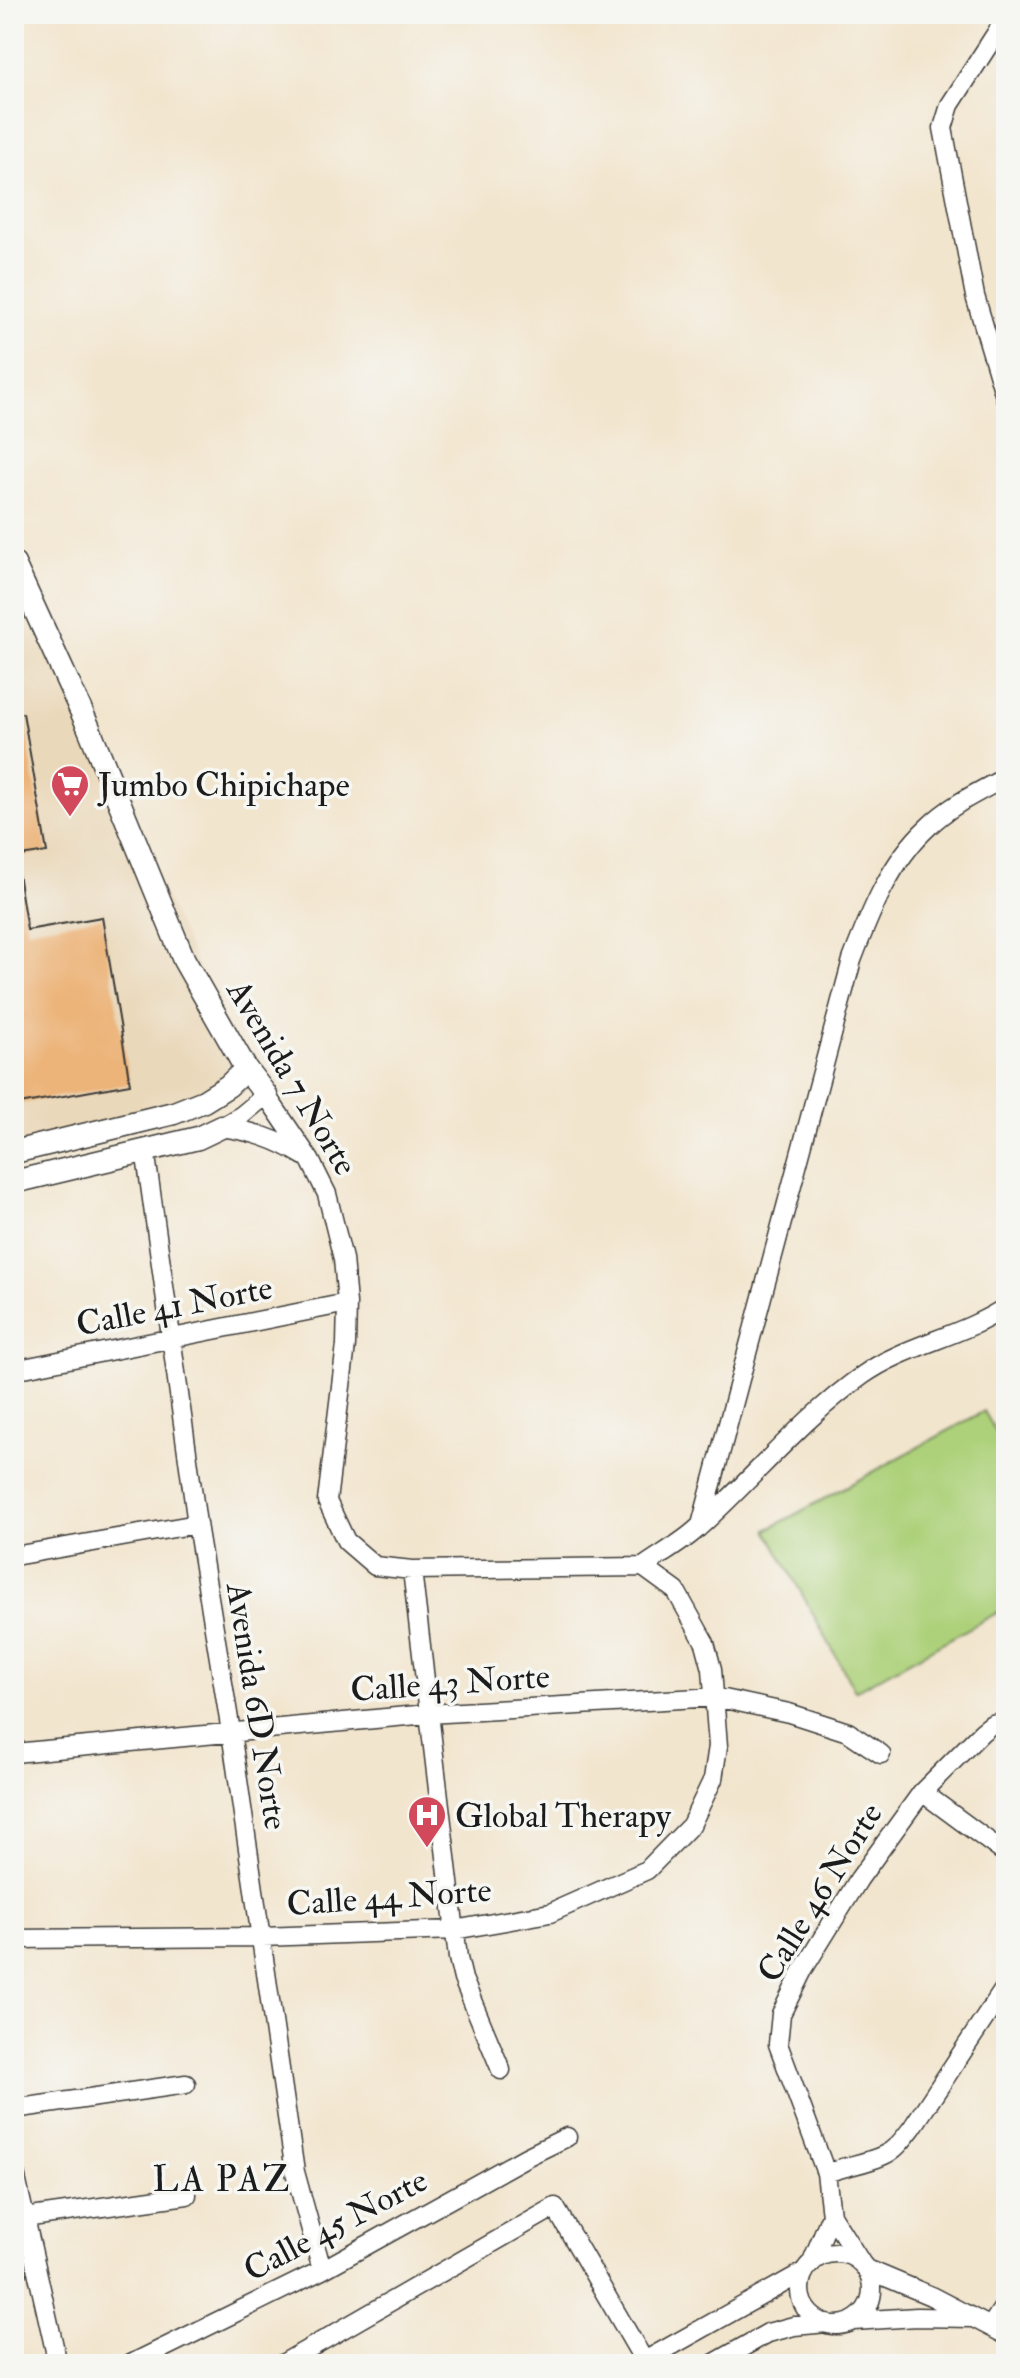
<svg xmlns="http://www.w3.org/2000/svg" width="1020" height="2378" font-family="'IM FELL Double Pica',serif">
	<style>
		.built { fill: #ead8ba }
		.green { fill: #add17a; stroke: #64764b; stroke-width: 2 }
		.building { fill: #ecb479 }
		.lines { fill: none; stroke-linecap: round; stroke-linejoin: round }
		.minor-casing { stroke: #3c3a37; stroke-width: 21 }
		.tertiary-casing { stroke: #3c3a37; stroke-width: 25 }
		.minor { stroke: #fff; stroke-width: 18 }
		.tertiary { stroke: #fff; stroke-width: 22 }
		.labels { text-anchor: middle; stroke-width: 7; stroke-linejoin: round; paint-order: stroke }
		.poi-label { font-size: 34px; fill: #1c1c1c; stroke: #f6f6f2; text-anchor: start }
		.street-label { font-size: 34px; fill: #1c1c1c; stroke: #f6f6f2 }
		.neighbourhood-label { font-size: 36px; letter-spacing: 2px; fill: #1c1c1c; stroke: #f6f6f2 }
	</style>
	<rect width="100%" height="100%" fill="#f6f6f2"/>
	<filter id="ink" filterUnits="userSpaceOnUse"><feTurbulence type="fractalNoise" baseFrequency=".0125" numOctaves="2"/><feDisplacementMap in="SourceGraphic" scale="16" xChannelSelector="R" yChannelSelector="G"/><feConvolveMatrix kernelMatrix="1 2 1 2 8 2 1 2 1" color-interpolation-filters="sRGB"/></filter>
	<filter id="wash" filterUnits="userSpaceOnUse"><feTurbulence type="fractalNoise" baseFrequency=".006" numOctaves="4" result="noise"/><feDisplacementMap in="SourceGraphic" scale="32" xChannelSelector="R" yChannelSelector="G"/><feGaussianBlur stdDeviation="1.8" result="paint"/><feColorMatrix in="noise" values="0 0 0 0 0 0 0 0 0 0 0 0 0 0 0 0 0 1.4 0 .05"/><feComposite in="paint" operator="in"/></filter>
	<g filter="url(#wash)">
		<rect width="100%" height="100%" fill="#f2e5ce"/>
		<path class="built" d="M14 575 246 1069 228 1086 14 1152Z"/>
		<path class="green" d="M984 1411 1006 1450V1608L855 1691 767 1530Z"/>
		<g id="blocks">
			<path class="building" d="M23 713 47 852 14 857V714Z
				M16 861 27 930 102 917 130 1084 14 1105Z"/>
		</g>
	</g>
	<g filter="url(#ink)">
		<use href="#blocks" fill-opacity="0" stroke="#3c3a37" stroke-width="2"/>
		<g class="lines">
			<defs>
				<path id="minor" d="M1006 18 950 105 943 128 975 296 1006 400
					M221 1127 242 1115 266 1095 310 1160 327 1194 343 1259 347 1303 346 1345 327 1501 346 1541 375 1566 412 1570 643 1567
					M221 1127C252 1131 277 1139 304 1156
					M145 1149 197 1524 231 1732 295 2172 322 2270
					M14 1370 347 1303
					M701 1525 852 960C870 913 890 862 928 827 950 805 979 792 1006 777
					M14 1556 197 1524
					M643 1567C661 1554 682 1543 698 1528 754 1478 802 1418 863 1375 905 1345 961 1337 1006 1307
					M412 1570 458 1958 463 1979 501 2070
					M14 1753 428 1714 715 1697 789 1713 848 1732 881 1754
					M922 1792 1006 1854
					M14 1939 262 1937 454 1930 550 1913 647 1870 691 1825 713 1779 718 1746 712 1669 705 1643 676 1591 643 1567
					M14 2109 186 2084
					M14 2169 58 2364
					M826 2173C845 2166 868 2163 884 2155 896 2150 904 2138 912 2128L1006 1986
					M24 2218 187 2195
					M800 2289a36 36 0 1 1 72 0a36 36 0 1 1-72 0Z
					M811 2264 831 2215
					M862 2264 831 2215 826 2173 778 2044 781 2014 804 1968 859 1879 922 1792 982 1732 992 1724 1006 1721
					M867 2269 931 2296 1006 2335
					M853 2321 917 2317 972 2318
					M991 2326 1006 2303
					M131 2364 322 2270 526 2157 567 2137
					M282 2364 555 2207 646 2364
					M639 2364 805 2271
					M713 2364 768 2333 794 2326 827 2323"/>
				<path id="tertiary" d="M14 564 88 726 184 960 246 1069 266 1095
					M14 1152 174 1113 204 1101 228 1086 246 1069
					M14 1182 198 1138 221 1127"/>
			</defs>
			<use href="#minor" class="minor-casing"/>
			<use href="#tertiary" class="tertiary-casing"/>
			<use href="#minor" class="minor"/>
			<use href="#tertiary" class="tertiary"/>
		</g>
	</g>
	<defs>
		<symbol id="supermarket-pin" viewBox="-11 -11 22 30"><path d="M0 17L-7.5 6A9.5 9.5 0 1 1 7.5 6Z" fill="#d1495b" stroke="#f6f6f2"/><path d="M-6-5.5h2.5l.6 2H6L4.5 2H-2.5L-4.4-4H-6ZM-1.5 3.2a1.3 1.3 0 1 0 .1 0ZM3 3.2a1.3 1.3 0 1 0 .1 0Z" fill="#fff"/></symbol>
		<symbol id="hospital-pin" viewBox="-11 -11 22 30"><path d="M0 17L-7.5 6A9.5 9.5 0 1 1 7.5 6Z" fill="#d1495b" stroke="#f6f6f2"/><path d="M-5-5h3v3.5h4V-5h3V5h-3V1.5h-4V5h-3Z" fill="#fff"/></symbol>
	</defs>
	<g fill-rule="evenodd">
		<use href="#supermarket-pin" x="48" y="762" width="44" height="60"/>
		<use href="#hospital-pin" x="405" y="1793" width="44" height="60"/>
	</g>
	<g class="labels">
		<g class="poi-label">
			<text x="98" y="796">Jumbo Chipichape</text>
			<text x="455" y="1827">Global Therapy</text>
		</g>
		<g class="street-label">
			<text transform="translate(293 1077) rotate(59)" y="12">Avenida 7 Norte</text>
			<text transform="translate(174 1305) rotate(-11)" y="12">Calle 41 Norte</text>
			<text transform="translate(450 1682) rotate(-4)" y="12">Calle 43 Norte</text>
			<text transform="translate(258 1706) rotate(81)" y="12">Avenida 6D Norte</text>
			<text transform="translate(819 1892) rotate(-58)" y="12">Calle 46 Norte</text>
			<text transform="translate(389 1896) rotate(-4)" y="12">Calle 44 Norte</text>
			<text transform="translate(335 2224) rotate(-28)" y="12">Calle 45 Norte</text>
		</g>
		<g class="neighbourhood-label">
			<text x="222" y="2191">LA PAZ</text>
		</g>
	</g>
	<rect width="1020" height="2378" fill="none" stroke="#f6f6f2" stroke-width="48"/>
</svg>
